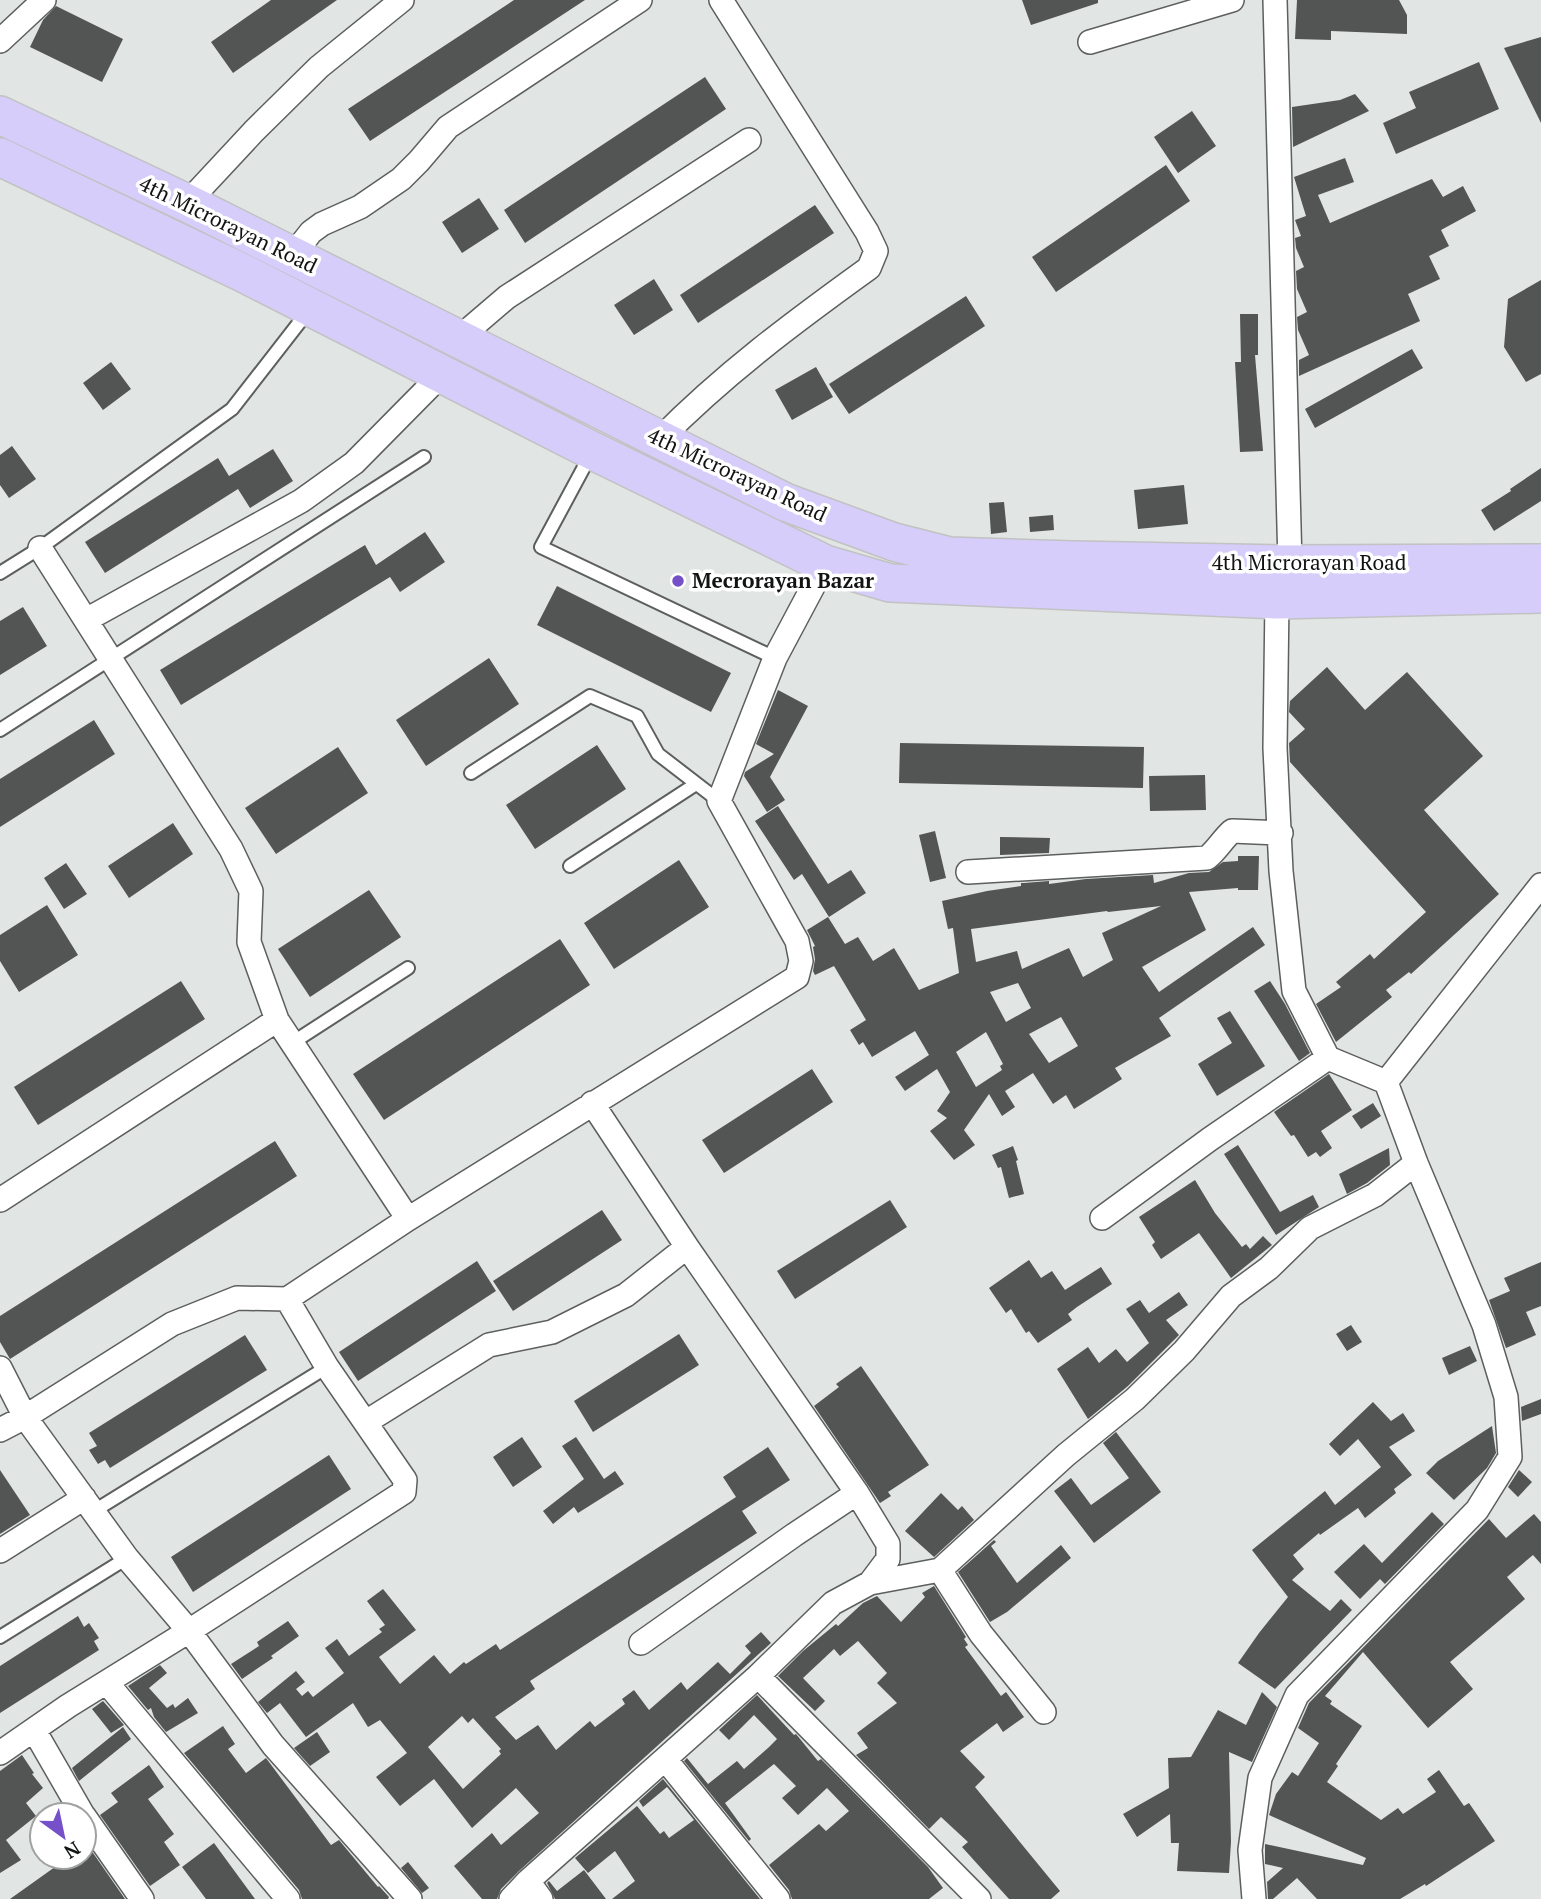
<svg xmlns="http://www.w3.org/2000/svg" width="1541" height="1899" font-family="'PT Serif',serif">
	<style>
		.building { fill: #525553; fill-rule: evenodd }
		.lines { fill: none; stroke-linecap: round; stroke-linejoin: round }
		.lane-casing { stroke: #5c5f5e; stroke-width: 16 }
		.street-casing { stroke: #5c5f5e; stroke-width: 26 }
		.primary-casing { stroke: #c1c2c2; stroke-width: 40 }
		.lane { stroke: #fff; stroke-width: 12 }
		.street { stroke: #fff; stroke-width: 23 }
		.primary { stroke: #d6cdfb; stroke-width: 37 }
		.poi-dot { fill: #7550c9; stroke: #fff; stroke-width: 2.5 }
		.labels { text-anchor: middle; stroke-width: 7; stroke-linejoin: round; paint-order: stroke }
		.street-label { font-size: 21px; fill: #121413; stroke: #fff }
		.poi-label { font-size: 21px; font-weight: bold; fill: #121413; stroke: #fff; text-anchor: start }
	</style>
	<rect width="100%" height="100%" fill="#e1e5e3"/>
	<path class="building" d="M271 0H337L233 73 211 42Z
		M514 0H585L370 141 348 109Z
		M1022 0H1098V3L1031 25Z
		M1297 0H1399L1407 15V34L1331 31V40L1295 39Z
		M56 6 123 39 102 82 30 47 43 20Z
		M1541 37V123L1504 48Z
		M1479 62 1499 109 1396 154 1383 123 1416 108 1409 92Z
		M705 77 726 109 525 243 504 210Z
		M1355 94 1369 111 1293 147 1292 107 1340 100Z
		M1192 111 1216 146 1178 173 1154 137Z
		M1345 158 1354 182 1318 195 1330 223 1432 179 1443 197 1463 186 1476 211 1441 230 1449 246 1429 256 1440 279 1408 294 1420 321 1299 376V360L1309 355 1298 330 1297 317 1307 312 1297 289 1296 271 1304 267 1296 248 1295 238 1301 236 1295 220 1306 216 1294 177Z
		M1166 165 1190 201 1056 292 1032 257Z
		M479 198 499 229 462 253 442 222Z
		M815 205 834 233 698 323 680 295Z
		M654 279 673 310 634 335 614 305Z
		M1541 280V374L1526 382 1504 347 1508 299Z
		M966 296 985 326 849 414 829 384Z
		M1240 314H1258V355H1255L1263 451 1240 452 1235 362H1241Z
		M1412 349 1423 368 1315 428 1305 409Z
		M111 362 131 389 103 410 83 383Z
		M816 367 833 397 792 420 775 390Z
		M12 446 36 479 9 498 0 485V455Z
		M273 449 293 481 250 508 238 489 105 573 85 542 218 458 229 476Z
		M1541 468V501L1494 531 1481 510 1511 491 1510 489Z
		M1184 485 1188 524 1138 529 1134 490Z
		M1004 502 1007 532 991 534 989 503Z
		M1053 515 1054 530 1030 532 1029 517Z
		M425 532 445 562 400 592 390 577 181 705 160 670 365 545 376 565Z
		M557 586 731 673 711 712 537 625Z
		M23 607 47 646 0 675V621Z
		M489 658 519 704 426 766 396 720Z
		M1327 667 1365 710 1407 672 1483 756 1424 810 1499 894 1411 974 1409 972 1386 990 1392 997 1336 1042 1316 1004 1341 987 1336 982 1370 954 1374 959 1426 912 1290 762 1289 743 1305 729 1289 712 1290 701Z
		M778 690 808 706 770 777 785 800 767 812 744 776 745 772 774 754 756 744Z
		M94 720 115 754 0 827V779Z
		M900 743 1144 747 1143 788 899 783Z
		M597 745 626 789 535 849 506 805Z
		M338 747 368 793 276 854 245 808Z
		M1205 775 1206 810 1150 811 1149 776Z
		M778 806 828 884 851 870 866 893 829 917 802 874 794 880 755 821Z
		M173 823 193 854 129 898 108 866Z
		M935 831 946 878 930 882 919 835Z
		M1000 837 1050 838 1049 853 1000 855Z
		M1238 856H1259L1258 890H1238V888L1189 892 1206 930 1142 967 1159 992 1253 927 1265 945 1159 1018 1171 1036 1115 1068 1122 1079 1074 1109 1066 1095 1053 1104 1033 1073 1005 1091 1015 1107 1002 1116 989 1094 964 1130 975 1145 954 1160 930 1131 947 1118 937 1111 950 1092 937 1069 905 1091 895 1077 929 1055 915 1031 872 1057 863 1042 859 1045 850 1030 866 1020 834 966 815 975 813 971 815 959 813 947 815 946 807 930 828 917 845 944 858 937 873 961 894 948 919 990 959 973 953 928 948 929 942 901 987 891 1021 886V883H1024L1049 881V884L1086 879 1153 875 1154 883 1189 873 1209 872 1223 862 1238 861ZM1161 906 1102 933 1113 960 1083 977 1069 948 1022 969 1017 951 976 962 971 929 1107 911 1108 912ZM1018 983 1031 1008 1006 1022 990 992ZM1061 1017 1078 1046 1049 1063 1029 1034ZM986 1032 1003 1064 1000 1066 1002 1070 976 1087 956 1052Z
		M679 860 709 907 614 969 584 923Z
		M66 863 87 894 64 909 44 878Z
		M369 890 401 937 310 997 278 949Z
		M47 905 78 955 19 992 0 961V935Z
		M560 939 590 985 384 1120 353 1074Z
		M181 981 205 1019 38 1125 14 1087Z
		M1270 981 1285 1004 1310 1053 1299 1061 1254 991Z
		M1230 1011 1265 1066 1217 1096 1198 1064 1232 1043 1217 1018Z
		M812 1069 833 1102 724 1173 702 1140Z
		M1329 1074 1352 1110 1321 1131 1332 1148 1320 1157 1316 1152 1308 1157 1294 1135 1291 1136 1274 1112Z
		M1373 1103 1381 1116 1361 1129 1352 1116Z
		M275 1141 297 1176 10 1359 0 1342V1316Z
		M1238 1145 1280 1212 1313 1195 1319 1207 1276 1235 1224 1154Z
		M1013 1146 1018 1160 1016 1161 1024 1194 1009 1198 1001 1167 998 1168 992 1155Z
		M1389 1148 1390 1165 1367 1183 1347 1194 1339 1174Z
		M1195 1180 1215 1213 1242 1247 1246 1244 1250 1249 1263 1236 1272 1245 1231 1278 1199 1233 1161 1259 1152 1245 1155 1242 1139 1217Z
		M890 1200 907 1227 795 1299 777 1271Z
		M602 1210 622 1240 513 1311 493 1281Z
		M1029 1260 1041 1278 1052 1271 1065 1290 1101 1267 1112 1284 1077 1307 1068 1314 1072 1320 1038 1343 1029 1331 1026 1333 1011 1309 1006 1313 989 1288Z
		M477 1261 496 1291 358 1381 339 1352Z
		M1541 1262V1306L1526 1312 1536 1335 1506 1348 1489 1300 1510 1291 1504 1278Z
		M1179 1292 1188 1305 1166 1320 1179 1335 1128 1386 1088 1419 1057 1369 1088 1347 1099 1363 1116 1349 1127 1362 1149 1343 1126 1309 1140 1300 1149 1313Z
		M1351 1325 1362 1342 1347 1351 1336 1334Z
		M679 1334 699 1365 593 1432 574 1401Z
		M245 1335 267 1370 110 1468 105 1460 98 1464 89 1450 97 1446 89 1433Z
		M1470 1346 1477 1361 1449 1375 1442 1358Z
		M861 1366 929 1465 888 1492 891 1496 880 1503 814 1406 839 1387 836 1384Z
		M1541 1399V1414L1522 1421 1521 1407Z
		M1373 1402 1391 1421 1403 1413 1415 1431 1389 1447 1412 1475 1394 1489 1396 1493 1365 1518 1358 1508 1320 1535 1319 1533 1293 1555 1304 1569 1292 1580 1330 1611 1341 1599 1352 1610 1275 1689 1238 1663 1259 1633 1288 1597 1252 1550 1325 1491 1335 1505 1381 1467 1358 1439 1340 1456 1329 1444Z
		M1492 1426 1496 1453 1487 1468 1454 1500 1426 1473 1438 1461Z
		M1116 1432 1161 1492 1094 1543 1054 1491 1071 1478 1091 1505 1129 1478 1103 1443Z
		M522 1437 542 1467 513 1487 493 1457Z
		M576 1437 604 1479 615 1471 624 1484 578 1513 574 1507 553 1524 543 1511 584 1479 562 1446Z
		M768 1447 790 1480 742 1511 757 1533 530 1681 535 1689 495 1717 516 1740 538 1725 556 1750 590 1721 595 1727 625 1704 622 1699 634 1690 649 1710 681 1682 687 1690 718 1662 730 1674 751 1653 745 1646 761 1632 771 1643 519 1871 501 1889 497 1899H482L454 1866 492 1833 501 1845 539 1813 516 1788 472 1828 434 1779 400 1806 376 1777 407 1753 380 1720 368 1727 353 1703 306 1737 280 1703 267 1713 258 1702 296 1671 305 1682 296 1689 302 1696 308 1691 313 1697 344 1673 325 1648 337 1639 349 1656 382 1632 379 1629 385 1625 367 1601 383 1589 416 1630 379 1657 400 1684 434 1655 450 1674 464 1662 466 1664 496 1644 500 1650 736 1497 723 1477ZM462 1716 468 1723 473 1718 501 1749 499 1751 501 1754 463 1789 428 1747Z
		M329 1455 351 1489 193 1592 171 1557Z
		M0 1470 30 1515 0 1534Z
		M1519 1470 1532 1482 1518 1497 1508 1487Z
		M941 1493 958 1510 962 1506 974 1520 934 1557 905 1531Z
		M1432 1512 1444 1524 1385 1584 1380 1579 1360 1599 1334 1572 1364 1544 1382 1563Z
		M1534 1514 1541 1522V1564L1533 1555 1507 1577 1525 1599 1450 1662 1473 1689 1428 1728 1363 1652 1325 1696 1332 1701 1330 1704 1362 1726 1336 1764 1338 1766 1327 1782 1381 1820 1398 1808 1403 1814 1436 1792 1427 1779 1439 1770 1464 1806 1469 1803 1495 1841 1426 1886 1425 1884 1400 1899H1317L1297 1878 1273 1899H1268L1267 1882 1283 1868 1265 1864V1844L1363 1865 1366 1858 1269 1815 1276 1794 1292 1772 1298 1776 1319 1743 1298 1728 1309 1703 1489 1519 1506 1538Z
		M994 1540 996 1542 991 1546 1017 1583 1061 1545 1071 1558 1007 1612 990 1622 958 1572Z
		M934 1586 966 1637 964 1639 968 1645 965 1647 1001 1696 1006 1692 1024 1717 1003 1732 997 1723 960 1751 985 1777 975 1787 1060 1891 1051 1899H1009L962 1847 968 1842 941 1817 929 1829 856 1755 868 1748 857 1733 897 1703 877 1683 887 1673 858 1641 840 1656 834 1649 803 1678 825 1701 815 1711 778 1676 803 1651 836 1624 838 1626 863 1603 877 1596 901 1622 925 1597 922 1593Z
		M78 1616 84 1627 89 1623 99 1638 94 1641 99 1650 0 1713V1666Z
		M288 1621 299 1636 271 1656 273 1658 242 1679 231 1664 259 1646 257 1642Z
		M160 1665 167 1673 149 1688 167 1708 173 1704 175 1708 188 1698 198 1713 166 1732 154 1717 151 1708 148 1710 128 1686Z
		M1262 1692 1277 1707 1252 1762 1229 1752 1231 1842 1229 1873 1177 1871 1179 1843H1171L1170 1814 1137 1837 1123 1814 1169 1788 1168 1758 1191 1757 1218 1710 1246 1725Z
		M757 1695 794 1735 796 1734 818 1761 821 1759 928 1867 943 1888 929 1899H792L789 1890 769 1865 819 1824 826 1831 849 1811 827 1788 798 1815 782 1798 796 1786 774 1764 725 1803 751 1839 749 1841 684 1761 687 1758 708 1784 737 1761 744 1769 768 1748 777 1739 754 1715 729 1740 719 1730Z
		M103 1701 124 1725 111 1733 92 1709Z
		M223 1726 235 1744 228 1749 246 1773 266 1758 331 1845 339 1840 378 1887 379 1886 389 1897 388 1899H302L299 1890 184 1753Z
		M123 1727 131 1739 79 1781 72 1768Z
		M317 1732 330 1752 310 1766 294 1748Z
		M22 1755 34 1773 32 1774 43 1788 26 1803 36 1816 6 1840 21 1860 0 1873V1771Z
		M149 1765 164 1787 148 1799 174 1834 164 1842 180 1865 150 1886 100 1815 118 1802 111 1793Z
		M663 1779 760 1899H612L635 1881 615 1851 588 1873 575 1858 637 1806 660 1834 664 1831 669 1838 694 1820 667 1787 643 1807 639 1801Z
		M84 1840 125 1899H10L69 1857H84Z
		M214 1843 255 1899H206L182 1867Z
		M408 1862 429 1888 422 1893 401 1868Z
		M584 1870 606 1899H555L547 1883 549 1881 557 1891Z"/>
	<g class="lines">
		<defs>
			<path id="lane" d="M591 454 541 547 775 658
				M0 573 40 548 232 409 309 310
				M0 730 424 457
				M471 773 590 696 637 716 658 754 719 801
				M570 866 696 784
				M292 1043 408 968
				M94 1511 327 1367
				M0 1637 127 1558"/>
			<path id="street" d="M1275 0 1290 564
				M0 41 44 0
				M1090 42 1232 0
				M187 203 254 131 319 67 402 0
				M292 256 311 232 322 224 360 207 401 179 419 161 448 127 640 0
				M459 338 507 297 749 140
				M659 440C724 374 794 322 869 268L876 251 867 232 721 0
				M40 548 231 849 251 891 249 942 277 1020 408 1219
				M86 620 301 501 354 463 442 374
				M968 872 1207 858C1217 850 1222 840 1232 831L1281 833
				M1386 1082 1541 885
				M592 1103 687 1247 857 1493 888 1544V1559L870 1583
				M0 1200 277 1020
				M1102 1218 1210 1139 1328 1058
				M287 1299 327 1367 405 1480 404 1492 189 1631 273 1745 410 1899
				M0 1368 25 1417 127 1558 189 1631 68 1706 0 1753
				M366 1422 489 1345 552 1332 626 1295 687 1247
				M0 1430 25 1417 172 1324 237 1298 287 1299 408 1219 797 977 801 961 797 941 719 801 775 658 825 564
				M0 1551 84 1498
				M940 1570 981 1634 1044 1712
				M641 1643 794 1535 857 1493
				M758 1676 979 1899
				M107 1683 288 1899
				M34 1730 83 1815
				M665 1759 778 1899
				M84 1816 142 1899
				M528 1881 541 1899
				M511 1899 528 1881 758 1676 833 1603 870 1583 940 1570 1066 1455 1135 1399 1184 1351 1231 1296 1269 1268 1310 1228 1375 1195 1416 1163
				M1254 1899 1250 1850 1260 1778 1297 1695 1477 1510 1510 1457 1506 1397 1484 1325 1416 1163 1386 1082 1328 1058 1294 991 1281 871 1275 748 1277 600"/>
			<path id="primary" d="M0 115 187 203 785 502 894 542 949 556 1074 560 1290 564 1541 563
				M0 157 241 272 593 451 825 564 890 583 1277 600 1541 594"/>
		</defs>
		<use href="#lane" class="lane-casing"/>
		<use href="#street" class="street-casing"/>
		<use href="#primary" class="primary-casing"/>
		<use href="#lane" class="lane"/>
		<use href="#street" class="street"/>
		<use href="#primary" class="primary"/>
	</g>
	<circle class="poi-dot" cx="678" cy="581" r="7"/>
	<g class="labels">
		<g class="street-label">
			<text transform="translate(228 225) rotate(26)" y="7">4th Microrayan Road</text>
			<text transform="translate(737 475) rotate(25)" y="7">4th Microrayan Road</text>
			<text x="1309" y="570">4th Microrayan Road</text>
		</g>
		<g class="poi-label">
			<text x="692" y="588">Mecrorayan Bazar</text>
		</g>
	</g>
	<g transform="translate(63 1836) rotate(147)"><circle r="33" fill="#ffffff" stroke="#a0a1a1" stroke-width="2"/>
	<path d="M0-5L12 26L0 18L-12 26Z" fill="#7550c9"/>
	<text y="-10" font-size="19" font-weight="bold" text-anchor="middle" fill="#121413">N</text>
	</g>
</svg>
